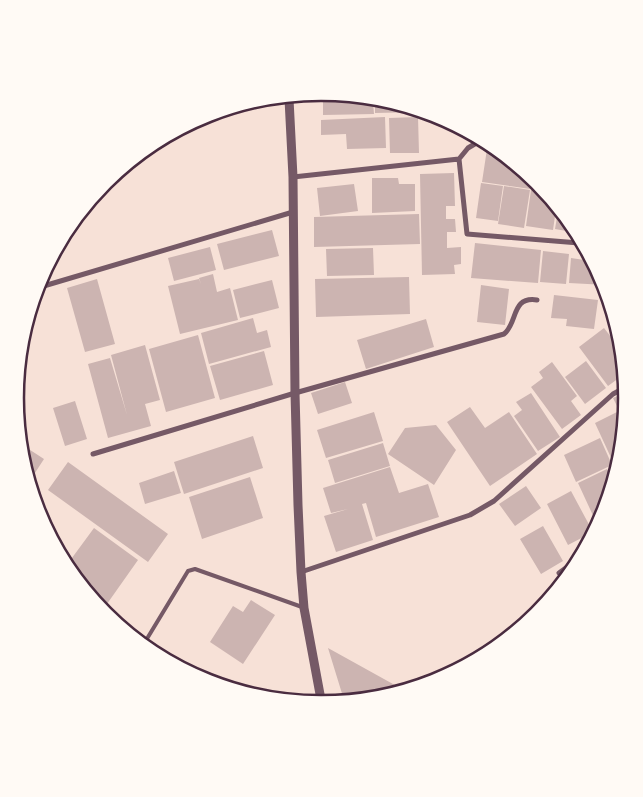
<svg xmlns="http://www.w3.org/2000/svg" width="643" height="797" font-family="'Archivo Narrow',sans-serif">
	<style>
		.building { fill: #ccb4b1 }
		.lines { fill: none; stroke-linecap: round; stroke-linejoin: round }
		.service { stroke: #755966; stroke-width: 4 }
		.minor { stroke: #755966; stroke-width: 5 }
		.tertiary { stroke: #755966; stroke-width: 9 }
		.rim { fill: none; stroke: #4a2c40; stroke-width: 2.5 }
	</style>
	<rect width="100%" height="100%" fill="#f7e1d7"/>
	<path class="building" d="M323 92 373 102 374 114 323 115Z
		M375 103 420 112 375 113Z
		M427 113 439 115 444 119 426 117Z
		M385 117 386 148 347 149 346 134 321 135V120Z
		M418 117 419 153H390L389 118Z
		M487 149 538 182 544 191 482 182Z
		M454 173 455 206H446V219H455L456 232H447V248L461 247V264L454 265 455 274 422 275 420 174Z
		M372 178H398L399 184H415V211L372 213Z
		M481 183 503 186 498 221 476 218Z
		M354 184 358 211 320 216 317 188Z
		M504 186 530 190 524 228 498 224Z
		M531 190 545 192 556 209 553 230 526 226Z
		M558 211 564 221 572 232 555 229Z
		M419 214 420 244 314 247V217Z
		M272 230 279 256 224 270 217 244Z
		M475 243 541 250 538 283 471 278Z
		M210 247 216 270 174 281 168 258Z
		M373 248 374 275 327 276 326 249Z
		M60 249 62 255 54 257Z
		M543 251 569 254 566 284 540 282Z
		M571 258 591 261 605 281 606 285 569 283Z
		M213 274 217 292 230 288 238 320 180 334 168 286 199 279 201 284 199 278Z
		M409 277 410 314 316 317 315 279Z
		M97 279 115 344 85 352 67 288Z
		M272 280 279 308 240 318 233 290Z
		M481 285 509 289 505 325 477 322Z
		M554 295 598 300 594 329 566 326 567 319 551 318Z
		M253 318 257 333 267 330 271 347 209 364 201 333Z
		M426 319 434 347 366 369 357 340Z
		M604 328 618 346 623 375 608 386 579 347Z
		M198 335 215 398 166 412 149 349Z
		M145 345 160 400 145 404 151 426 108 438 88 364 110 358 127 415 111 355Z
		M264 351 273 385 220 400 210 366Z
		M586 361 606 388 585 404 565 377Z
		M552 362 577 396 571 401 581 415 562 429 531 387 543 378 539 372Z
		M345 382 352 403 318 414 311 393Z
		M627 392 628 399 624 420 613 398Z
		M531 393 560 437 538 451 514 416 522 410 516 402Z
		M75 401 87 439 65 446 53 408Z
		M470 407 485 428 509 412 537 454 490 486 447 422Z
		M374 412 383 441 326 458 317 430Z
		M617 412 623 424 616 461 613 462 595 423Z
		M436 425 456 450 434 485 388 454 405 428Z
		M253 436 263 468 184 494 174 462Z
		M600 438 612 465 576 482 564 455Z
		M383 443 390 466 335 483 328 460Z
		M24 446 44 459 31 479Z
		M68 462 168 534 148 562 48 490Z
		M615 466 605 516 596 522 578 483 607 469 611 476 608 469Z
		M390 467 399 493 428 484 439 517 376 537 366 503 362 504 373 540 336 552 324 516 348 509 331 513 323 488Z
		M174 471 181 493 145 504 139 483Z
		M250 477 263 518 202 539 189 497Z
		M526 486 541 508 515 526 499 504Z
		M571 491 593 532 568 545 547 504Z
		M543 526 563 561 541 574 520 539Z
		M94 528 138 560 102 611 69 562Z
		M251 600 275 615 243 664 210 642 233 606 243 612Z
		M540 613 538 615 518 628 516 623Z
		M328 648 402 689 344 700Z"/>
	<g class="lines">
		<path class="service" d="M145 642 188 571 195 569 302 607"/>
		<path class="minor" d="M478 142 468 148 459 159 467 234 579 243
			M293 177 459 159
			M37 288 293 212
			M93 454 295 393 504 334C518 323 511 296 537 300
			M301 572 470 515 494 501 613 394 626 387
			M559 573 574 562"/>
		<path class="tertiary" d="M289 99 293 177 295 393 298 505 301 572 304 608 322 705"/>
	</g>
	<path d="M0 0H643V797H0ZM24 398a297 297 0 1 1 594 0a297 297 0 1 1-594 0Z" fill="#fffaf5" fill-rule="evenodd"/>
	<path class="rim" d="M24 398a297 297 0 1 1 594 0a297 297 0 1 1-594 0Z"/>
</svg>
